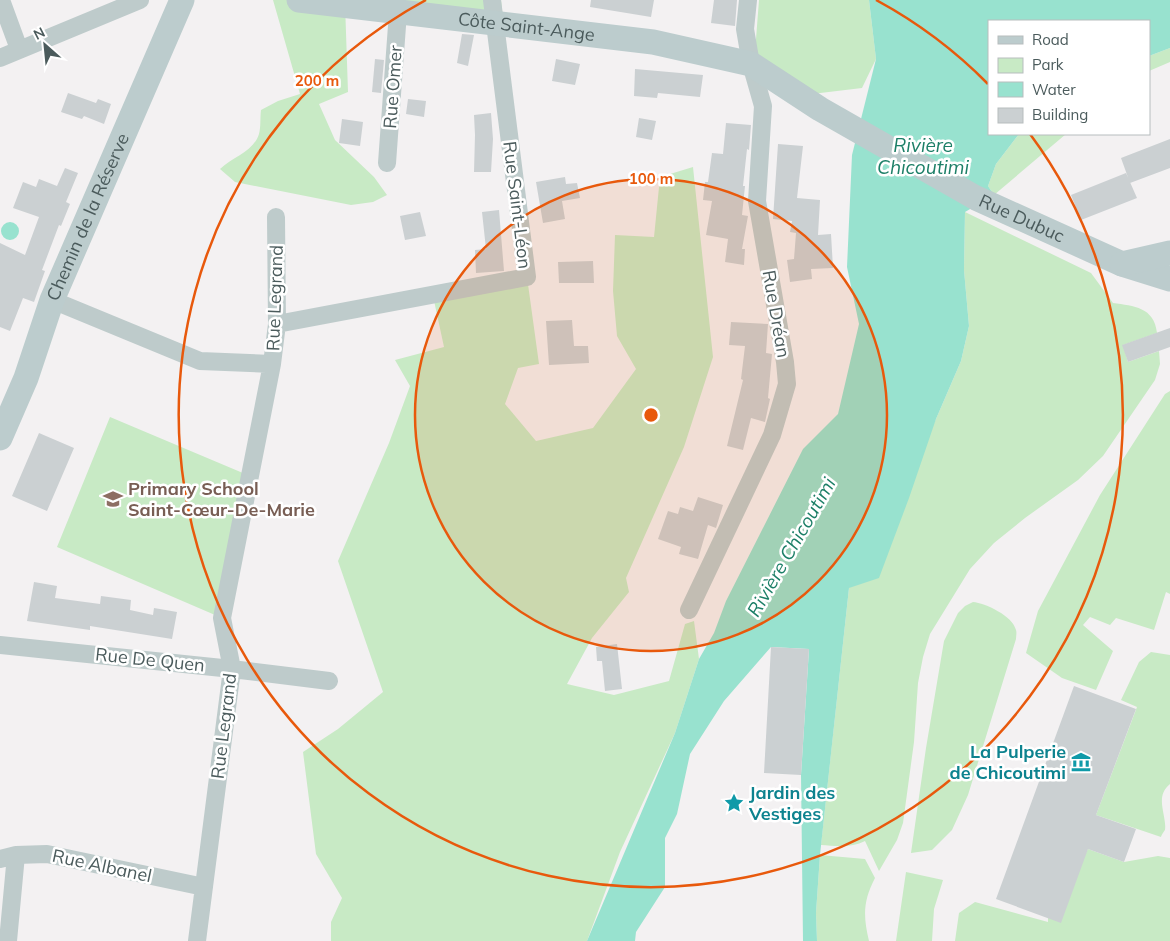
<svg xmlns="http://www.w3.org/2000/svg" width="1170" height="941" font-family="Mulish,sans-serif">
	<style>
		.green { fill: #c8eac5 }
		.water { fill: #98e2cf }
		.building { fill: #cbd0d2 }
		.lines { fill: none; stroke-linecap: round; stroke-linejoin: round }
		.street { stroke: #becbcb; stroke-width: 18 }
		.secondary { stroke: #bccccd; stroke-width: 25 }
		.ring { fill: none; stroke: #e8590c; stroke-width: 2.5 }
		.labels { text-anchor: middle; stroke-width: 5; stroke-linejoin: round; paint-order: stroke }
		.street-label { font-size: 18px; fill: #4b5b5c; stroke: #fff }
		.education-label { font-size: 18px; font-weight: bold; fill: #785e54; stroke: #fff; text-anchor: start }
		.culture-label { font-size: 18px; font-weight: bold; fill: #0d838f; stroke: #fff; text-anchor: end }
		.water-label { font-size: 19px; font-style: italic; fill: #1c7f67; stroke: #fff }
		.centre { fill: #e8590c; stroke: #fff; stroke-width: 2.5 }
		.ring-label { font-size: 15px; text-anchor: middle; font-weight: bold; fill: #e8590c; stroke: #fff; stroke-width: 5; stroke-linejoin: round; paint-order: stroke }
	</style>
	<rect width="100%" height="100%" fill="#f3f1f2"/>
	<path class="green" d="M273 0H501L503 19 345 3 348 92 319 104 335 140 374 177 387 195 373 202 351 205 235 182 220 169C233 157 254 151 259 134 261 127 260 117 261 110L278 101 300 94Z
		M759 0H869L876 59 862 88 812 94 755 52Z
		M1170 48V62L1149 71V56Z
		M1019 134H1066L994 195 988 186 996 164Z
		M693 167 713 357 684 447 626 578 629 592 592 638 567 684 614 695 669 681 685 624 694 621 699 659 675 733 620 852 587 941H331V922L342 898 316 854 303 752 338 729 383 692 338 561 389 443 410 386 395 360 444 347 433 296 527 277 539 364 518 368 505 404 536 441 593 428 636 369 617 336 613 291 615 235 654 237 659 187 670 174Z
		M965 212 1091 273 1113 303C1134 306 1154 307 1157 333L1123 345 1128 362 1159 351 1160 364 1155 380 1103 456 1078 480 1025 518 994 543 970 569 930 634 923 657 918 683 914 742 903 823 897 840 879 871 865 841C852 848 835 846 821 845L849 588 936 419 961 361 969 326 964 270Z
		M1170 391V594L1166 592 1154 630 1116 618 1110 625 1090 617 1083 625 1113 651 1096 690 1062 678 1026 653 1038 611 1100 495 1165 394Z
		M110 417 250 476 222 618 57 547Z
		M973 602C985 603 1013 616 1016 630 1017 633 1016 636 1016 639L968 795 952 830 932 850 911 853 926 748 944 641 958 613 965 606Z
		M1151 652 1170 655V784C1154 797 1167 815 1165 830 1164 831 1161 836 1161 837L1096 815 1137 707 1121 700 1139 662Z
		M1088 849 1124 862 1158 856 1170 858V941H955L959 913 975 902 1048 922V918Z
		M820 855 865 859 875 878C863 901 863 916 869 941H817L816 913Z
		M906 872 943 880 934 909 932 941H896Z"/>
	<path class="water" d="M869 0H1170V48L1149 56V21H989V134H1019L996 164 988 186 994 195 965 212 964 270 969 326 961 361 936 419 909 498 879 578 849 588 820 855 816 913 817 941H803L801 775 809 649 771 647 724 701 690 754 677 814 665 838V887L636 932 635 941H587L675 733 699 659 714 633 726 601 803 449 838 414 859 324 847 267 852 155 876 59Z
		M1 231a9 9 0 1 1 18 0a9 9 0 1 1-18 0Z"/>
	<path class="building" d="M591 0H654L651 17 590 7Z
		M714 0H737L735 26 711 23Z
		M462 34 474 35 468 66 457 63Z
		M375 59 384 60 381 93 372 92Z
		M556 59 580 64 575 85 552 81Z
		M635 69 703 75 700 97 658 93 657 98 634 96Z
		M68 93 96 103 98 99 111 104 104 124 84 116 82 119 61 112Z
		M408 99 426 101 424 117 406 114Z
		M491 113 493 139 491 172H474L475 135 474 115Z
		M639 118 656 121 652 140 636 137Z
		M342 119 363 122 360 146 339 143Z
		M726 123 751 125 749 150 747 149 743 186H745L742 215 748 216 742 249H745L744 265 725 262 728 239 706 235 712 201 703 200 705 182H708L712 153 723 154Z
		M1170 139V168L1130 183 1121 158Z
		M778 144 803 146 797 198 820 200 818 235 831 234 833 268 811 269 812 279 790 282 787 260 794 259 796 233 790 232 792 221 773 219Z
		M65 168 78 173 66 202 70 204 61 226 59 225 42 270 45 271 34 302 23 298 10 331 0 327V243L25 255 39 217 13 208 23 182 36 187 39 179 57 186Z
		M1126 173 1137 198 1081 220 1071 195Z
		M565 177 566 184 577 183 580 198 562 201 565 219 543 223 536 182Z
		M499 210 504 271 476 273 475 250 486 249 482 212Z
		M420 212 426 236 405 240 400 216Z
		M593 261 594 283H559L558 262Z
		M572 320 574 346H588L589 363 549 365 546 321Z
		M731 322 768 324 766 353 772 354 768 398 770 399 765 422 751 418 743 450 727 446 743 380 741 379 745 346 729 345Z
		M1170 328V347L1128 362 1122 345Z
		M39 433 74 448 47 511 12 496Z
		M698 497 723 505 716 528 708 525 698 559 679 554 681 547 658 539 668 511 678 514 680 507 693 511Z
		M34 582 57 586 55 598 100 604 101 596 131 600 130 610 153 615 154 608 177 612 172 639 90 626V630L27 621Z
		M617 644 622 689 605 691 602 661H597L596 647Z
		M771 647 809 649 801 775 764 773Z
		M1074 686 1136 709 1096 815 1136 829 1124 862 1088 849 1061 923 996 899Z"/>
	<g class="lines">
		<path class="street" d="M1 0 19 49
			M0 58 140 0
			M387 163 398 12
			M52 300 200 361 272 364
			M277 324 527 277 492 0
			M689 610 772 435 787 384 785 362 757 201 763 106 751 64 745 29 748 0
			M0 645 232 669 329 681
			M0 859 16 855 47 854 204 887
			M8 941 16 855
			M197 941 232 669 222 618 272 364 277 324 276 217"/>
		<g class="secondary">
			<path id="s1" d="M299 0 653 42 751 64 820 109 976 198 1122 264 1170 279"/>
			<path d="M1122 264 1170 253"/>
			<path id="s2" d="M0 438 26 378 52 300 182 0"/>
		</g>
	</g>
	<circle cx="651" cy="415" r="236" fill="#e8590c" fill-opacity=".12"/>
	<g class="ring">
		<circle cx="651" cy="415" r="236"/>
		<path d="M876 0A472 472 0 0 1 988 84M1030 134A472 472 0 1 1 426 0"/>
	</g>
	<defs>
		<symbol id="school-bare" viewBox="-9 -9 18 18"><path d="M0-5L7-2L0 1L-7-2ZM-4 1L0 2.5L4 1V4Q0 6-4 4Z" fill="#8d6e63" stroke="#fff" stroke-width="2.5" paint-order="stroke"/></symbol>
		<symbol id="museum-bare" viewBox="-9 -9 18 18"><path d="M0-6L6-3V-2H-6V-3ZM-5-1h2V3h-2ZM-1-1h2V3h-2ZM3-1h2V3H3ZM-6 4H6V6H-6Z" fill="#0f9aa8" stroke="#fff" stroke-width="2.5" paint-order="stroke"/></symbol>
		<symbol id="sight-bare" viewBox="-9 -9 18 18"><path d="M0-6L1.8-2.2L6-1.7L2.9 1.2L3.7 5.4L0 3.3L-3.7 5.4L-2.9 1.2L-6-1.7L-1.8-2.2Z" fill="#0f9aa8" stroke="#fff" stroke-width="2.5" paint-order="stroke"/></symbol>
	</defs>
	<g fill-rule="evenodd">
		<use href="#school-bare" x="99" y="485" width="28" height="28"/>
		<use href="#museum-bare" x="1067" y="748" width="28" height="28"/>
		<use href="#sight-bare" x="720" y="789" width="28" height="28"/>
	</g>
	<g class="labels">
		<g class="street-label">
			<text dy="6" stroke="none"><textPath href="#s1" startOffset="229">Côte Saint-Ange</textPath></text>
			<text transform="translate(393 87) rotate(-86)" y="6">Rue Omer</text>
			<text transform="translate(517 205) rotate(83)" y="6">Rue Saint-Léon</text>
			<text dy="6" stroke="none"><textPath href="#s2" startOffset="238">Chemin de la Réserve</textPath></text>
			<text dy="6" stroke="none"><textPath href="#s1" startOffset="769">Rue Dubuc</textPath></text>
			<text transform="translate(275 298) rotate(-88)" y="6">Rue Legrand</text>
			<text transform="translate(776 314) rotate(80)" y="6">Rue Dréan</text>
			<text transform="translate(150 660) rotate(6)" y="6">Rue De Quen</text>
			<text transform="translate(224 726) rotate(-83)" y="6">Rue Legrand</text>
			<text transform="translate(102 866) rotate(12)" y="6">Rue Albanel</text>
		</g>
		<g class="education-label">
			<text x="128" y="495">Primary School<tspan x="128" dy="21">Saint-Cœur-De-Marie</tspan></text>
		</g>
		<g class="culture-label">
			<text x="1066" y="758">La Pulperie<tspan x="1066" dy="21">de Chicoutimi</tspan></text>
			<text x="749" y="799" text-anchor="start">Jardin des<tspan x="749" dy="21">Vestiges</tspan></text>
		</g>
		<g class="water-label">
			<text x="923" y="152">Rivière<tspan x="923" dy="22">Chicoutimi</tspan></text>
			<text transform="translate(791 547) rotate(-60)" y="7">Rivière Chicoutimi</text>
		</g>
	</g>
	<circle cx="651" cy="415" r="8" class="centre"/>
	<g class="ring-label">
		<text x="317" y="86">200 m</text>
		<text x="651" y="184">100 m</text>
	</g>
	<rect x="988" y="20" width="162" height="115" fill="#ffffff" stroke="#b7bdbe"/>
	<rect x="998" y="36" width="25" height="8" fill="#bccccd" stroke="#b7bdbe"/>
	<text x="1032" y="45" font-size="15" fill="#4b5b5c">Road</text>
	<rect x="998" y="58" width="25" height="15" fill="#c8eac5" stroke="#b7bdbe"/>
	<text x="1032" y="70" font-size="15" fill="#4b5b5c">Park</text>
	<rect x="998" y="82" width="25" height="15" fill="#98e2cf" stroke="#b7bdbe"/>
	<text x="1032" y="95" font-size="15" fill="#4b5b5c">Water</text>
	<rect x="998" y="108" width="25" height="15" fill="#cbd0d2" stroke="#b7bdbe"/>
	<text x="1032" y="120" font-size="15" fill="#4b5b5c">Building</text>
	<g transform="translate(45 45) rotate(333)" stroke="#ffffff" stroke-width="4" paint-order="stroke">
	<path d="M0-4L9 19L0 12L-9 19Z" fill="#4b5b5c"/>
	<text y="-8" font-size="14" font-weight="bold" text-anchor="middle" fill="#4b5b5c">N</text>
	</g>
</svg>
